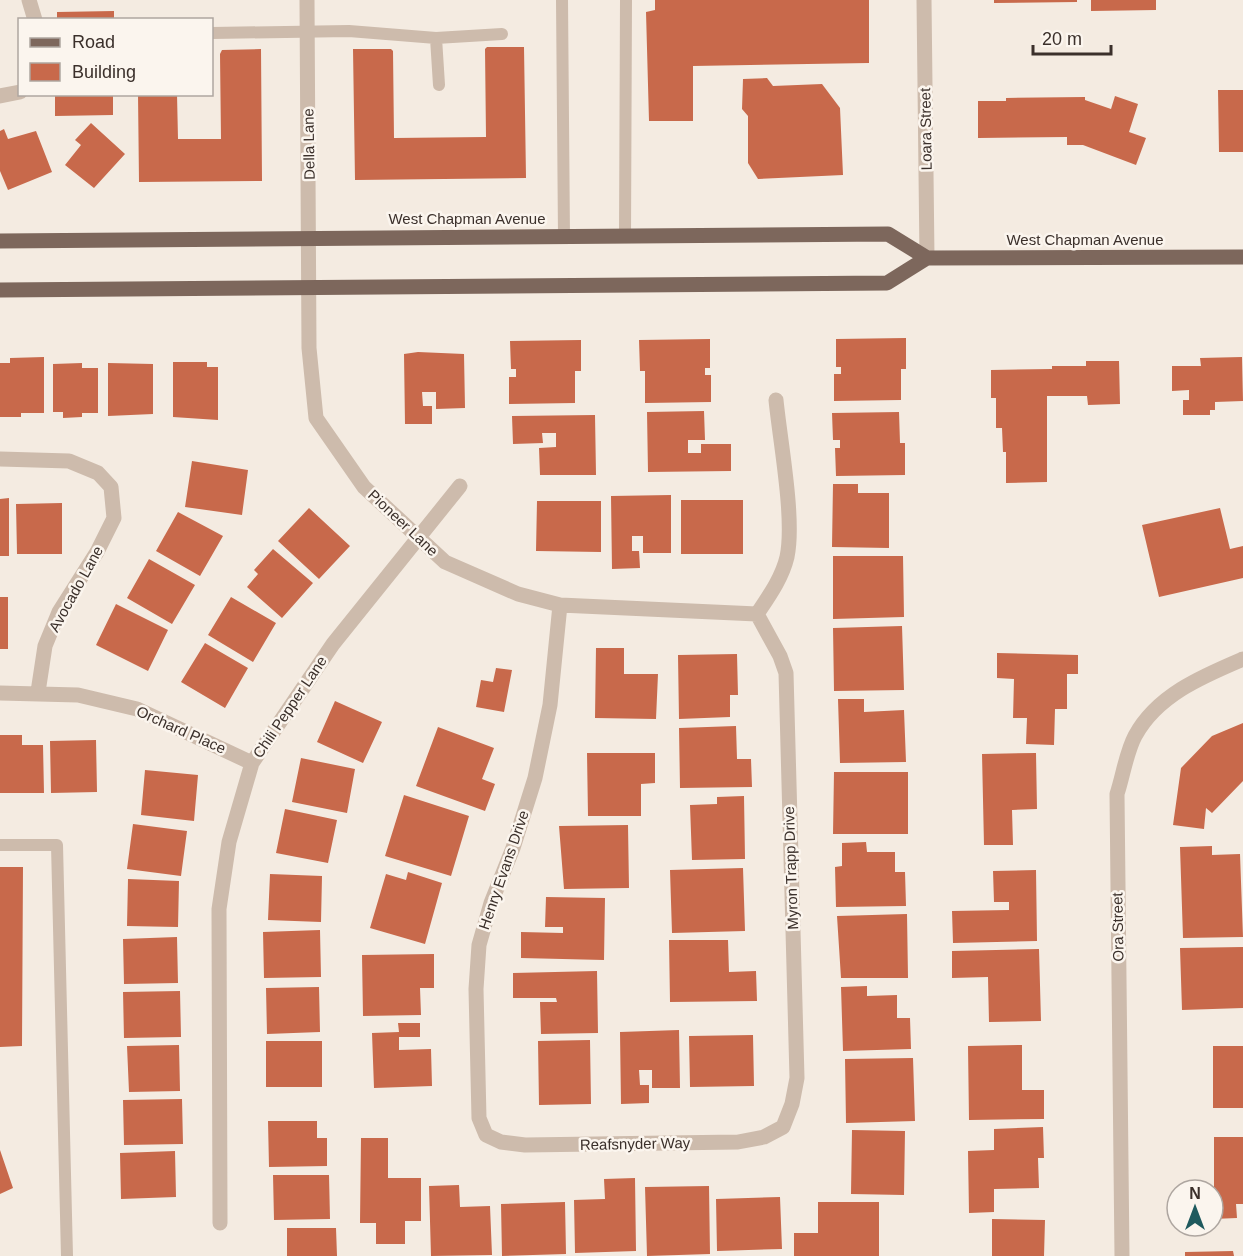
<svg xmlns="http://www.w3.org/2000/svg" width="1243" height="1256" font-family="Arial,sans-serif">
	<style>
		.building { fill: #c8694b }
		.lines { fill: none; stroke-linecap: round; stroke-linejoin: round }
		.service { stroke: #cdbbac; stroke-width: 12 }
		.minor { stroke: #cdbbac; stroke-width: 15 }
		.tertiary { stroke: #cdbbac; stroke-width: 15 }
		.primary { stroke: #7d675c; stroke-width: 15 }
		.labels { text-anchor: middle; stroke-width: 5; stroke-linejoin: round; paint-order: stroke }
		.street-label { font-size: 15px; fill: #3b302b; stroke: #fbf5ee }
	</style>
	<rect width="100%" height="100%" fill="#f4ebe1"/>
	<path class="building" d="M655 0H869V63L693 66V121H649L646 12 655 10Z
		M994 0H1077V2L994 3Z
		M1091 0H1156V10L1091 11Z
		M114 11V20H57V12Z
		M487 47H524L526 178 355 180 353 49H391L393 51 394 138 486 137 485 49Z
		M261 49 262 181 139 182 138 94H177L178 139H221L220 54 222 50Z
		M767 78 773 86 822 84 840 108 843 175 758 179 748 163V116L742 109 743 79Z
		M1218 90H1243V152H1219Z
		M113 94V115L55 116V95Z
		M1115 96 1138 104 1129 132 1146 138 1136 165 1083 145H1067V137L978 138V101H1006V98L1085 97V100L1111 109Z
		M91 123 125 154 94 188 65 165 81 145 75 140Z
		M4 129 8 139 36 131 52 172 8 190 0 171V131Z
		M906 338V369H901V400L834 401V374H841V367H836V339Z
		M710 339V368H705V375H711V402L645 403V371H640L639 340Z
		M581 340V371H575V403L509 404V377H516V369H511L510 341Z
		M418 352 464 354 465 408 436 409V392H422L423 406H432V424H405L404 354Z
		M44 357V413H21V417H0V363H10V358Z
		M1242 357 1243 401 1215 402V410H1210V415H1183V400H1189V390L1172 391V366H1201L1200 358Z
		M1086 361H1119L1120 404 1088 405 1087 396H1047V482L1006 483V452H1003L1002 428H996V398H991V370L1052 369V366H1086Z
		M173 362H207V367H218V420L173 417Z
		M82 363V368H98V413H82V417L63 418V412H53V364Z
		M108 363 153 364V414L108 416Z
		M704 411 705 440H688V453H701V444H731V471L648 472 647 412Z
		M899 412 900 443H905V475L836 476 835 448H840V440H833L832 413Z
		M595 415 596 475H540L539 448 556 447V433H542L543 443 513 444 512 416Z
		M192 461 248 470 242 515 185 507Z
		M833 484H858V493H889V548L832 547Z
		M671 495V553H643V536H632V551H639L640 568 612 569 611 496Z
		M9 498V556H0V499Z
		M681 500H743V554H681Z
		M537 501H601V552L536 551Z
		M62 503V554H17L16 504Z
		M309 508 350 546 319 579 278 541Z
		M1220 508 1230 549 1243 546V578L1159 597 1142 525Z
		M178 512 223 536 200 576 156 551Z
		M273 549 313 583 282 618 247 587 258 574 254 570Z
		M833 556H903L904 617 833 619Z
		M149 559 195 585 172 624 127 598Z
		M0 597H8V649H0Z
		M231 597 276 623 253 662 208 635Z
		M116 604 168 630 148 671 96 645Z
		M902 626 904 690 834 691 833 628Z
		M205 643 248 668 225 708 181 682Z
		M596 648H624V674H658L656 719 595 718Z
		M997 653 1078 655V674H1067V709H1055L1054 745 1026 744 1027 718H1013L1014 679 997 678Z
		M737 654 738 695H730V717L679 719 678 655Z
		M496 668 512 670 504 712 476 707 481 680 493 682Z
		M838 699H864V712L904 710 906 762 840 763Z
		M335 701 382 722 363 763 317 742Z
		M1243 723V781L1212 813 1206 808 1204 829 1173 825 1181 768 1212 736Z
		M736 726 737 759H751L752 787 680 788 679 728Z
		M438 727 494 748 482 779 495 784 485 811 416 786Z
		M0 735H22V745H43L44 793H0Z
		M96 740 97 792 51 793 50 741Z
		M587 753H655V783L641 784V816H588Z
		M1036 753 1037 809 1012 810 1013 845H984L982 754Z
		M301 758 355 769 347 813 292 802Z
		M145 770 198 775 194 821 141 815Z
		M834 772H908V834H833Z
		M404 795 469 816 451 876 385 856Z
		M744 796 745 859 692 860 690 805 717 804V797Z
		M285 809 337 820 328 863 276 853Z
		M133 824 187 831 181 876 127 869Z
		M628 825 629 888 564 889 559 826Z
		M866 842 867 852H895V872H905L906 906 836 907 835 867 842 866V843Z
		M1212 846V855L1240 854 1243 937 1183 938 1180 847Z
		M0 867H23L22 1046 0 1047Z
		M743 868 745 931 672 933 670 870Z
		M1036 870 1037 941 953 943 952 911 1009 910V902H994L993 871Z
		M408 872 442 883 425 944 370 928 386 874 406 880Z
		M270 874 322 876 321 922 268 920Z
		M128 879 179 881 178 927 127 926Z
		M546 897 605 898 604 960 521 958V932L563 933V927H545Z
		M907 914 908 978H841L837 916Z
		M320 930 321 977 264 978 263 932Z
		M177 937 178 983 124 984 123 939Z
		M669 940H728L729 972 756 971 757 1001 670 1002Z
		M1243 947V1008L1182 1010 1180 948Z
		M1039 949 1041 1021 989 1022 988 977 952 978V951Z
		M434 954V988H420L421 1015 363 1016 362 955Z
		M597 971 598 1033 541 1034 540 1002H557L556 998H513V973Z
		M867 986V996L897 995V1018H910L911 1049 843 1051 841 987Z
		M319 987 320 1032 267 1034 266 988Z
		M180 991 181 1037 124 1038 123 992Z
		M398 1023H420V1037H399V1050L431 1049 432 1086 374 1088 372 1033 399 1032Z
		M679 1030 680 1088H652V1070H639L640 1085H649V1103L621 1104 620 1032Z
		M753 1035 754 1086 690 1087 689 1036Z
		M590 1040 591 1104 539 1105 538 1041Z
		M266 1041H322V1087H266Z
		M179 1045 180 1091 129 1092 127 1046Z
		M1022 1045V1090H1044V1119L969 1120 968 1046Z
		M1213 1046H1243V1108H1213Z
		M913 1058 915 1121 846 1123 845 1059Z
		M182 1099 183 1144 124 1145 123 1100Z
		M268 1121H317V1138H327V1166L269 1167Z
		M1043 1127 1044 1158H1038L1039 1188 994 1189V1212L969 1213 968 1151 994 1150V1129Z
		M852 1130 905 1131 904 1195 851 1194Z
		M1214 1137H1243V1204H1236L1237 1218 1213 1219V1190H1192L1214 1188Z
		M361 1138H388V1178H421V1221H405V1244H376V1223H360Z
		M0 1150 13 1188 0 1194Z
		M175 1151 176 1197 121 1199 120 1153Z
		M273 1175H329L330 1219 274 1220Z
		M635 1178 636 1251 575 1253 574 1200 605 1199 604 1179Z
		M459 1185 460 1207 490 1206 492 1255 431 1256 429 1186Z
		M709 1186 710 1254 647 1256 645 1187Z
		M780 1197 782 1249 717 1251 716 1199Z
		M565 1202 566 1254 502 1256 501 1204Z
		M818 1202H879V1256H794V1233H818Z
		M992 1219 1045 1220 1044 1256H992Z
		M287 1228H336L337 1256H287Z
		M1233 1251 1234 1256H1185V1252Z"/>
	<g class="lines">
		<path class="service" d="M562 0 564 237
			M212 33 349 31 436 38 439 85
			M436 38 502 34
			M625 237 626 0
			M0 845H57L67 1256"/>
		<path class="minor" d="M29 0 35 20
			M307 0 309 348 316 418 364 487 445 562 518 594 560 605 757 614
			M0 96 20 92
			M0 459 69 461 98 473 111 487 114 518 97 552 59 612 45 646 38 692
			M560 605 550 705 535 778 513 848 491 903 479 945 476 989 479 1118 486 1135 501 1142 525 1145 738 1142 764 1137 783 1127 792 1104 797 1078 786 673 780 656 757 614
			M757 614C769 596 782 578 787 557 795 519 780 441 776 400
			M0 693 78 695 137 709 252 763
			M220 1223 219 909 229 842 252 763 333 644 460 486
			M1122 1256 1117 794C1123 776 1126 753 1135 736 1157 695 1203 676 1243 659"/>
		<path class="tertiary" d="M924 0 927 258"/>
		<path class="primary" d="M0 241 888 234 927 258
			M0 290 887 283 927 258 1243 257"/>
	</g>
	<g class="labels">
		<g class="street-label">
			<text transform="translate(926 129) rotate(-91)" y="5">Loara Street</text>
			<text transform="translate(309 144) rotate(-91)" y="5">Della Lane</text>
			<text x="467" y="224">West Chapman Avenue</text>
			<text x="1085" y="245">West Chapman Avenue</text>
			<text transform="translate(403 523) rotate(43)" y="5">Pioneer Lane</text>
			<text transform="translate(76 589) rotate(-61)" y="5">Avocado Lane</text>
			<text transform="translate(290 707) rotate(-56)" y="5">Chili Pepper Lane</text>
			<text transform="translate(181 730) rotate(24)" y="5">Orchard Place</text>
			<text transform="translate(791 868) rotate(-92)" y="5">Myron Trapp Drive</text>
			<text transform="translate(504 870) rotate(-71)" y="5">Henry Evans Drive</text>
			<text transform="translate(1118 927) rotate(-91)" y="5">Ora Street</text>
			<text transform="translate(635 1144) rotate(-1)" y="5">Reafsnyder Way</text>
		</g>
	</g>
	<rect x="18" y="18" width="195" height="78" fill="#fbf5ee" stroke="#aea6a0" stroke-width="1.5"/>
	<rect x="30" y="38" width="30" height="9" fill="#7d675c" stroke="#aea6a0" stroke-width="1.5"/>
	<text x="72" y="48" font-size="18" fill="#3b302b">Road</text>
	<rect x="30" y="63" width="30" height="18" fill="#c8694b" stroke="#aea6a0" stroke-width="1.5"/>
	<text x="72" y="78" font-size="18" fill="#3b302b">Building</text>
	<g transform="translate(1195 1208)"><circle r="28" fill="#fbf5ee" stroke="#aea6a0" stroke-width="1.5"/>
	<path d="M0-4.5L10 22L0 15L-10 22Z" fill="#1f5a5e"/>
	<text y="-9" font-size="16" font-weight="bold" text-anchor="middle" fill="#3b302b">N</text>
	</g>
	<path d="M1033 45v9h78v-9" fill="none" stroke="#3b302b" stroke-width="3"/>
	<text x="1042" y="45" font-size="18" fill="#3b302b" stroke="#fbf5ee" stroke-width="4.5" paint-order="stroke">20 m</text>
</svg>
